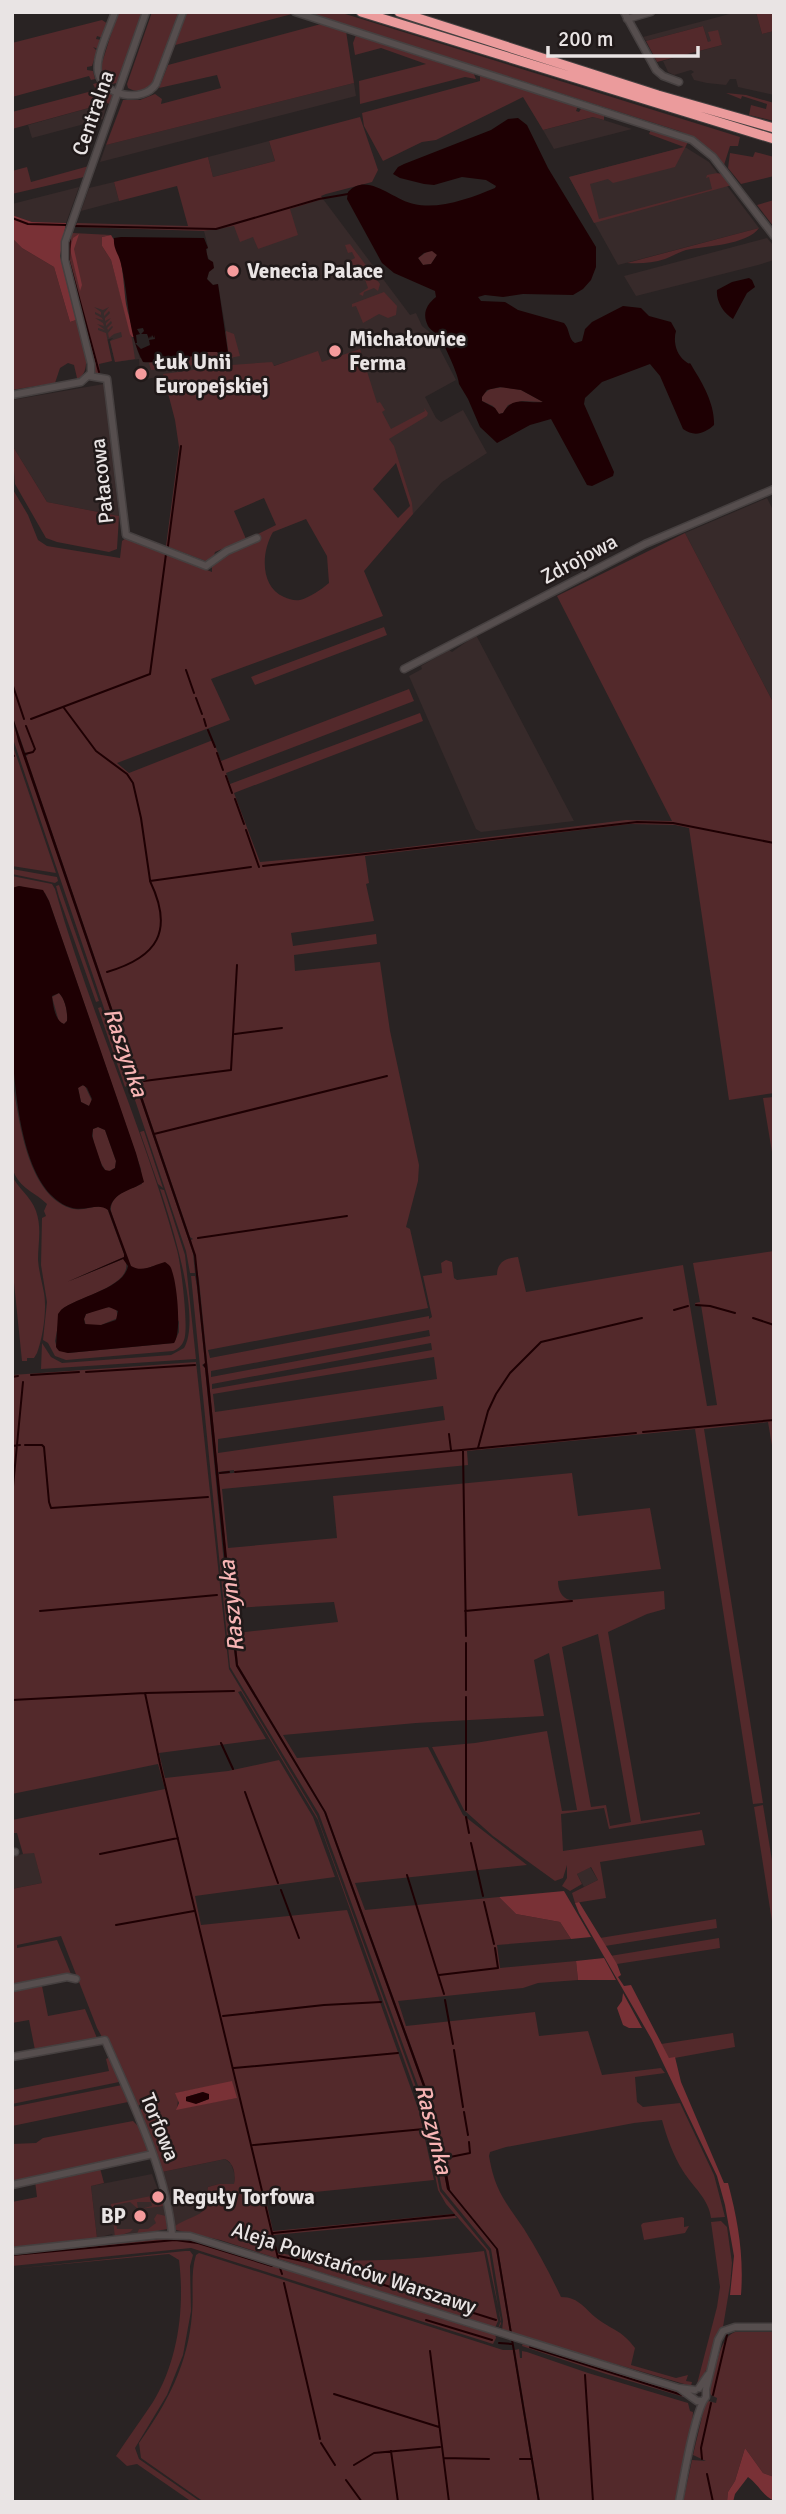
<svg xmlns="http://www.w3.org/2000/svg" width="786" height="2514" font-family="Signika,sans-serif">
	<style>
		.built { fill: #372a2a }
		.green { fill: #53292b; fill-rule: evenodd }
		.forest { fill: #793136; fill-rule: evenodd }
		.water { fill: #1e0003; fill-rule: evenodd }
		.pier { fill: #292323 }
		.lines { fill: none; stroke-linecap: round; stroke-linejoin: round }
		.stream { stroke: #1e0003; stroke-width: 2 }
		.minor-casing { stroke: #464040; stroke-width: 9 }
		.highway-casing { stroke: #464040; stroke-width: 11 }
		.minor { stroke: #564e4e; stroke-width: 6 }
		.highway { stroke: #eb9b9c; stroke-width: 9 }
		.poi-dot { fill: #f59b9c; stroke: #201919; stroke-width: 2.5 }
		.labels { text-anchor: middle; stroke-width: 5; stroke-linejoin: round; paint-order: stroke }
		.street-label { font-size: 21px; fill: #e9e4e4; stroke: #201919 }
		.poi-label { font-size: 21px; font-weight: bold; fill: #e9e4e4; stroke: #201919; text-anchor: start }
		.water-label { font-size: 23px; font-style: italic; fill: #f7b4b4; stroke: #201919 }
	</style>
	<rect width="100%" height="100%" fill="#292323"/>
	<path class="built" d="M737 12H756L762 34 774 31V95L738 87 736 79H730L726 85 707 83 694 80 691 74 694 72 691 70 674 75 668 72 663 61 722 45 708 42 703 26 646 41 643 37Z
		M354 83 356 96 100 162 106 145Z
		M107 103 103 119 32 138 28 125Z
		M594 117 632 129 554 149 543 130Z
		M269 141 275 161 213 177 208 157Z
		M685 147 709 162 759 228 618 265 569 177Z
		M114 182 119 201 81 211 89 188Z
		M79 187 66 223 32 222 12 215V204Z
		M323 199 410 315 416 313 422 326 432 334 456 380 425 397 436 418 441 422 463 410 487 453 442 482 413 514 391 444 322 362 318 352 273 366 231 365 140 380 139 359 115 362 110 341 113 338 95 343 85 316 116 283 140 358 212 351 226 331 218 284 213 285 207 279 211 263 206 253 208 247 204 231 234 225 254 237 258 249 289 209Z
		M767 238 774 246V260L758 265 636 296 624 276Z
		M104 384 107 394 119 516 47 502 12 445V400Z
		M767 498 774 512V704L685 533Z
		M476 635 574 821 481 832 476 829 409 676 422 669 421 666 449 650 452 652Z
		M34 1852 42 1883 12 1889V1856Z
		M590 1867 598 1880 584 1887 577 1874Z
		M225 2159 231 2164 235 2175 234 2184H219L208 2187 206 2208 201 2214 175 2226 162 2172Z
		M152 2174 164 2206 169 2226 168 2229 115 2238 112 2234 97 2238 91 2186Z"/>
	<path class="green" d="M118 12H142L118 83 110 84 102 74 101 66Z
		M152 12H179C173 29 162 71 153 83 146 92 137 93 128 88L127 84Z
		M187 12H285L292 14 175 45Z
		M305 12H339L740 137 738 146H730L724 165C712 149 697 139 679 131Z
		M756 12H774V31L762 34Z
		M102 20 108 24 103 38 97 36 96 39 101 40 98 49 93 47 97 51 92 66 87 67V70L93 71 95 79 91 80 89 76 12 97V43Z
		M321 24 346 31 354 83 106 145 123 100H140L155 94 162 99 161 104 221 88 217 75 159 88 168 65Z
		M703 26 708 42 711 41 708 32 718 30 722 45 657 62 646 41Z
		M356 35 473 72 476 79 465 77 360 104 359 81 426 64 381 48 355 55 353 43Z
		M480 74 578 106 576 111 579 112 582 107 604 114V120L593 117 543 130 523 97 436 140 422 142 383 161 364 126 362 113 480 81Z
		M97 83 113 96 111 105 107 103 12 129V112L96 90 93 84Z
		M726 93 746 95 774 103V121L749 115 751 105 766 109 767 104 742 96 741 99Z
		M360 117 378 170 372 182 326 194 321 196 323 199 290 209 298 235 258 249 253 237 240 242 234 226 204 231 75 227 77 223 188 226 177 186 119 201 114 182 208 157 213 177 275 161 269 141Z
		M651 129 688 142 675 167 613 183 608 179 590 184 599 219 712 189 709 177 706 178 707 175C723 172 721 172 732 185L594 223 569 177 684 147 649 134Z
		M755 152 774 157V176L741 184 728 168 730 153 753 157Z
		M89 166 84 177 12 194V171L27 167 31 182Z
		M774 200V227L757 205Z
		M759 228C747 245 705 246 686 250 679 252 673 256 665 259 653 263 640 264 627 263Z
		M73 233 111 235 102 237V246L111 260 132 339 129 338 132 339 135 359 115 362 110 341 122 337 121 332 114 334 109 338 108 333 113 327 112 326 108 330 107 328 112 323 111 321 106 326V323L111 318 105 321V318L110 313 109 311 104 316V313L109 307 103 310 94 307 101 312V315L95 312V314L102 318 103 320 95 318 103 323 104 326 97 324 105 330 98 328V330L106 333 112 361 99 364 100 372 98 376 94 372 86 336 88 335C80 305 63 269 69 235Z
		M12 238 22 248 54 267 70 322 76 320C80 337 94 365 80 378H77L74 365 68 363 60 368 55 383 12 390Z
		M350 244 380 284 378 291 374 288 364 292 363 296 359 294 368 288 362 271 355 273 351 260 355 258 352 252 348 253 345 245Z
		M428 251H436L437 255 431 264 423 265 418 258Z
		M384 292 397 306 396 315 388 318 379 314 363 323 356 306 352 307V304Z
		M226 331 234 334 240 356 209 362 207 351 217 352 222 357 229 358Z
		M360 349 377 403 380 402 385 410 382 412 391 429 425 411 424 408 428 413 427 416 389 439 394 446 412 503 413 514 364 571 383 616 211 679 230 720 117 763 129 773 213 740 221 761 409 689 414 701 226 773 230 784 420 713 423 721 234 793 260 862 360 853 626 820 672 821 557 596 685 533 774 704V1093L729 1100 689 828 675 825 630 824 365 856 369 883 366 884 374 921 291 933 293 946 376 934 377 944 294 955 295 971 380 962 390 1031 419 1165 418 1181 406 1227 410 1229 428 1308 208 1350 210 1358 429 1316V1319L432 1317 423 1276 442 1273 441 1263 446 1260 452 1262 454 1278 457 1280 497 1275C497 1262 506 1258 518 1257L526 1292 683 1265 707 1406 717 1405 701 1305 696 1306 695 1303 700 1302 693 1263 774 1251V1457L768 1422 704 1429 763 1803 753 1804 695 1429 467 1451 468 1465 222 1489 228 1548 337 1538 333 1496 572 1473 578 1516 650 1508 661 1569 558 1581C558 1589 561 1598 570 1600L664 1591 665 1609 647 1614 608 1632 641 1821 700 1812V1814L609 1829 604 1808 561 1814 563 1851 702 1830 705 1845 600 1862 606 1898 575 1903 572 1893 598 1880 591 1867 577 1874 582 1884 570 1891 562 1886 567 1878V1865L563 1878 555 1881 493 1836 464 1810 432 1747 475 1743 547 1731 562 1811 577 1810 549 1653 534 1660 544 1716 416 1723 283 1735 297 1758 428 1747 463 1815 527 1865 355 1883 365 1910 499 1897 516 1914 560 1922 571 1939 497 1945 500 1968 576 1961 578 1980 538 1983 523 1988 398 2001 406 2026 535 2012 539 2036 588 2031 602 2075 661 2068 665 2073 635 2077 637 2102 643 2107 680 2103 714 2175 725 2217 711 2218C709 2199 693 2187 683 2171 673 2155 667 2138 662 2120L634 2123 506 2147 490 2152 489 2156C495 2191 505 2201 524 2229 538 2251 550 2274 561 2297 580 2297 585 2310 599 2320 615 2331 622 2331 635 2348L631 2365 676 2378 688 2375 686 2381 692 2382 691 2386 512 2334 498 2249 450 2190 444 2160 446 2158 443 2157 437 2118 326 1812 238 1665 218 1476 219 1474 234 1473V1470L218 1472 199 1280 191 1240 193 1239 190 1237 26 756 28 755 25 752 12 715V488L28 515 38 540 47 546 120 558 122 541 126 538 212 572V564L223 555 259 538 258 534 276 525 264 498 234 511 246 539 215 552 213 559 208 562 166 546 179 447 175 420 163 374 231 365 272 362 274 366 318 351 322 362ZM396 463 410 506 398 518 373 489ZM306 519 327 556 329 583C322 589 309 598 300 600 294 601 289 599 284 597 260 587 261 552 273 532ZM429 1330 430 1336 211 1377V1371ZM431 1343 432 1350 212 1389V1384ZM434 1357 437 1379 215 1412 213 1394ZM443 1406 445 1420 218 1453V1439ZM334 1602 338 1622 236 1633 234 1608ZM598 1634 631 1822 610 1826 606 1805 591 1807 562 1647Z
		M201 352 203 364 151 370 149 363Z
		M504 387 521 390 543 402 522 401 508 405 503 413 499 414 493 406 482 401V395L490 389Z
		M12 445 47 502 119 516 117 549 109 552 57 542 46 538 15 484Z
		M384 627 387 635 255 685 251 677Z
		M12 721 193 1253 195 1273H190L186 1251 12 736Z
		M12 743 56 873 12 866Z
		M12 869 57 877 58 881 55 883 12 874Z
		M12 876 52 884 55 889C89 1011 144 1128 177 1250 181 1264 189 1329 184 1340 182 1346 178 1349 173 1351L66 1360 55 1356 48 1343 43 1340 47 1302 41 1265 42 1218 46 1216 44 1211 47 1204C36 1193 22 1189 15 1175 8 1162 12 1097 12 1079 19 1117 26 1193 70 1208 83 1213 95 1203 107 1208L124 1254V1257L67 1282 123 1259H125C136 1286 78 1296 61 1310L55 1341 57 1349 68 1353 174 1343 179 1332V1322L153 1266C145 1270 136 1271 129 1265L111 1211C110 1194 128 1190 142 1184L141 1169 49 901 45 893 19 886 12 888Z
		M59 885 99 1001 96 1002 59 897 56 886Z
		M59 993C65 999 68 1012 67 1021L64 1024 59 1022 52 997Z
		M101 1007 128 1085 125 1087 98 1008Z
		M80 1085 85 1086 92 1101 89 1106 81 1102 78 1088Z
		M774 1097V1164L763 1098Z
		M98 1127 105 1130 116 1161 115 1168 107 1172C99 1163 91 1141 93 1129Z
		M143 1131H144L163 1188 158 1184 140 1132Z
		M12 1175C17 1188 31 1196 36 1211 42 1228 38 1243 38 1260 39 1272 42 1282 44 1293 47 1310 43 1337 37 1353L34 1358H27V1361H22L12 1263Z
		M160 1189 164 1190 185 1255 196 1359 41 1369 42 1343 51 1357 62 1363 171 1355 184 1348C202 1318 171 1222 160 1189Z
		M191 1276H195L197 1287 205 1363 202 1365 205 1368 227 1595 236 1666 324 1812 433 2114 447 2189 496 2249 510 2333 502 2331 503 2321 491 2249 442 2189 425 2105 319 1814 230 1667Z
		M104 1307 116 1308 118 1318 101 1325H86L84 1319 86 1314Z
		M196 1362 229 1669 317 1816 423 2106 440 2191 489 2251 501 2324 498 2329 501 2320 486 2250 446 2204 438 2190 422 2110 318 1820 241 1691 238 1692 266 1739 159 1753 165 1778 228 1771 279 1760 313 1817 335 1877 195 1896 201 1925 347 1910 419 2111 434 2180 265 2197 273 2231 453 2214 457 2218 274 2235 277 2252C339 2268 421 2258 484 2251L498 2321 495 2328 220 2240 176 2230 175 2226 178 2224C204 2210 203 2220 208 2187L219 2184H234C236 2175 234 2163 225 2159L162 2172 139 2110 147 2108 148 2112 157 2110 155 2100 143 2102 137 2107 133 2103 106 2037H102L97 2028 61 1936 17 1945V1948L57 1940 71 1974 12 1986V1889L42 1883 34 1853 23 1854 17 1833H12V1820L165 1789 158 1764 12 1794V1375ZM232 2082 236 2098 177 2109 178 2100 176 2093Z
		M763 1805 774 1873V1934L754 1807Z
		M716 1919 717 1928 605 1946 600 1938Z
		M719 1938 720 1948 617 1964 610 1956Z
		M42 1986 48 2016 85 2009 97 2038 35 2050 29 2020 12 2023V1990Z
		M733 2033 735 2047 669 2059 661 2044Z
		M110 2057 119 2082 12 2104V2090L109 2071 106 2059Z
		M122 2085 128 2102 12 2126V2107Z
		M133 2121 139 2127 149 2150 147 2154 12 2183V2144L36 2143 43 2138Z
		M100 2168 104 2183 91 2186 97 2238 12 2247V2202L37 2197 35 2181Z
		M159 2194 164 2206 140 2209 152 2206 151 2202H137L138 2209 130 2202 114 2205 117 2229H133L130 2232 115 2237 111 2204 156 2195 157 2198Z
		M157 2214 166 2216 167 2229 137 2234 139 2229H148L156 2223 154 2219Z
		M682 2217 684 2218V2227L689 2226 685 2233 644 2240 641 2225 643 2223Z
		M721 2221 727 2227 732 2263 730 2285 723 2327 718 2334 708 2366 700 2383 697 2384 717 2307 720 2287 711 2222Z
		M159 2239 196 2241 232 2251 495 2334 496 2338 493 2344 191 2248 12 2266V2254Z
		M185 2251H190L193 2255 190 2266 191 2311 183 2355 167 2395 135 2448 139 2459 201 2502H192L137 2464 127 2466 116 2456C128 2438 141 2420 153 2402 178 2361 185 2308 179 2260L169 2254 12 2269Z
		M199 2253 503 2350H513L538 2502H204L141 2458 139 2443C167 2403 188 2365 192 2314 194 2294 190 2274 196 2255Z
		M735 2332H774V2477L763 2473 745 2448 735 2481 728 2492 727 2502H683L692 2460 706 2461 693 2455 705 2404 708 2401 716 2403 717 2398 711 2395 709 2391C715 2375 718 2338 735 2332Z
		M523 2343 685 2394 684 2397 606 2374 522 2346Z
		M519 2349 520 2358H522V2351L527 2352 588 2373 688 2403 690 2411 693 2412 692 2425 675 2502H540L515 2350Z"/>
	<path class="forest" d="M12 215 32 222 66 223 60 256 76 320 70 322 54 267 22 248 12 238Z
		M79 234 74 249 82 285 80 291 70 249 73 238Z
		M111 235C123 251 123 283 126 304 128 315 132 326 135 337H132L130 334 111 260 102 246V237Z
		M564 1891 591 1937 571 1939 560 1922 516 1914 499 1897Z
		M579 1902 617 1964 621 1975 618 1977 624 1986 631 1985 669 2058 675 2057 681 2082 724 2183H728C738 2221 744 2255 741 2295H730L734 2256 725 2205 717 2176 652 2040 579 1913 575 1903Z
		M604 1958 616 1980H578L576 1961Z
		M623 1993 642 2028H629L623 2025 617 2008 622 2001Z
		M232 2081 237 2098 176 2110 179 2103 175 2093ZM203 2092 209 2099 198 2103 186 2101V2097Z
		M745 2448 763 2473 774 2477V2501C762 2495 759 2485 748 2477L735 2494 733 2502H727L728 2492 735 2481Z"/>
	<path class="water" d="M518 118 527 125 548 168 596 247V267L591 280 583 289 573 295 523 294 503 297 485 295 478 297 481 301 505 302 518 310 564 323C570 329 568 339 575 343L582 341 585 329 592 322 623 306 641 308 649 316 671 322 676 331C673 341 676 354 685 361 692 367 688 359 693 368 703 384 715 405 714 425 704 434 694 437 683 429L660 376 650 364 602 382 585 398 584 404 614 472 613 476 592 486 587 485 551 419 530 425 497 443 480 427 468 399 459 384C459 376 445 346 440 338 437 333 431 331 428 326 422 314 426 305 436 297L435 291 394 273 382 263 347 199 348 192C367 171 393 200 414 204 439 210 471 198 495 188L496 186 486 180 462 177 434 185 424 184 400 178 393 174 398 167 404 164 491 130 508 119ZM432 251 437 255 431 264 423 265 418 258 424 253ZM500 387 521 390 543 402C526 404 513 395 503 413L499 414 495 408 482 401V397L487 390Z
		M121 237 204 238 208 248 206 249 208 259 213 262 214 268 209 272 207 279 213 285 218 284 229 359H224L217 352H201L200 355C185 357 156 364 143 362 127 332 129 296 121 264 119 254 113 249 114 238Z
		M749 278 752 280 755 287 747 293 733 319C723 313 716 301 717 290L732 282Z
		M12 715 196 1255 238 1665 326 1812 437 2118 450 2190 498 2249 540 2502H538L496 2249 447 2189 433 2114 324 1812 236 1666 228 1596 226 1595 228 1593 205 1368 203 1365 205 1363 194 1256 18 741Z
		M19 886 43 890 49 901 136 1153 144 1182C131 1191 113 1192 110 1209L131 1266C143 1273 153 1265 165 1262 169 1265 171 1266 172 1271 177 1284 182 1333 174 1343L68 1353 59 1351 56 1347 58 1314 61 1310C78 1296 124 1289 128 1266L123 1259 67 1282 124 1257V1254L108 1210C94 1199 78 1222 51 1195 0 1142 12 962 12 888ZM59 993C65 999 68 1012 67 1021L64 1024C55 1021 53 1005 52 996ZM83 1085 87 1088 92 1099 89 1106 81 1102 78 1088ZM98 1127 105 1130 116 1161 115 1168 110 1171 105 1170 102 1166 92 1136 93 1129ZM109 1307 118 1311 116 1320 101 1325 85 1324 84 1319 86 1314Z
		M203 2092 209 2094V2099L196 2104 186 2101V2097Z"/>
	<path class="pier" d="M143 328 144 331 141 334H147L149 339 150 336 151 338 152 335 154 338V335L155 339 149 340 150 345 141 349 135 343H137L136 335 140 334 137 329Z"/>
	<g class="lines">
		<path class="stream" d="M633 12H634
			M12 218 28 224 66 225
			M74 226 216 229 319 199 348 194
			M70 237 69 261 99 372
			M168 546 181 446
			M186 670 194 693
			M12 683 24 719
			M196 698 202 714
			M64 708 96 751 127 774 133 783 141 818 150 880
			M31 719 150 674 166 554
			M204 719 206 726
			M208 730 215 747
			M217 753 223 770
			M12 754 14 756
			M25 754 33 752 35 749 26 726
			M226 776 232 793
			M235 799 244 824
			M246 830 259 867
			M263 866 637 822 673 823 774 843
			M107 972C158 957 174 931 150 881L251 867
			M235 1034 282 1028
			M144 1081 231 1070 237 965
			M154 1134 387 1076
			M198 1238 347 1216
			M696 1305 710 1306 735 1313
			M674 1310 688 1306
			M753 1318 774 1325
			M86 1372 195 1365
			M31 1375 79 1372
			M12 1377 18 1376
			M643 1432 774 1420
			M449 1434 451 1450
			M25 1445H42L44 1447 49 1502 51 1508 208 1497
			M12 1446 20 1445
			M478 1448 488 1411 496 1394 510 1373 541 1342 642 1318
			M463 1451 466 1636
			M235 1472 636 1433
			M220 1473 229 1472
			M12 1497 23 1382
			M40 1611 217 1595
			M465 1611 572 1601
			M466 1643V1690
			M145 1693 160 1764 278 2258
			M12 1700 145 1693 234 1691
			M221 1743 233 1769
			M245 1792 278 1883
			M466 1810V1697
			M466 1817 469 1833
			M471 1843 483 1896
			M100 1854 178 1838
			M407 1875 444 1994
			M281 1890 299 1938
			M484 1902 494 1944
			M116 1925 194 1911
			M439 1975 498 1968 495 1948
			M445 2000 453 2044
			M223 2016 324 2005 381 2002
			M454 2050 463 2107
			M234 2068 398 2053
			M464 2112 468 2135
			M253 2145 424 2129
			M445 2158 470 2153 469 2142
			M273 2233 454 2215
			M12 2255 175 2240 198 2243 272 2266
			M279 2256 317 2264 496 2320
			M280 2268 282 2274
			M284 2283 320 2439
			M426 2320 492 2340
			M499 2343 512 2344
			M530 2347 682 2395
			M430 2351 449 2502
			M585 2375 593 2502
			M334 2394 439 2427
			M713 2395 727 2335
			M321 2443 335 2465
			M391 2451 398 2502
			M444 2458 489 2459
			M520 2459H532
			M702 2459 701 2448 711 2403
			M354 2465 374 2453 440 2447
			M707 2474 713 2502
			M346 2480 362 2502"/>
		<defs>
			<path id="minor" d="M115 12C110 27 95 57 98 72 102 96 143 104 156 84L183 12
				M295 12 692 140 713 157 774 236
				M624 12 656 70 663 76 679 82
				M627 19 651 12
				M89 376 107 379 126 535 206 566 227 551 257 538
				M12 395 81 382 91 373V364L65 260V242L146 12
				M404 669 645 544 774 489
				M12 1852H15
				M12 1988 67 1977 76 1979
				M12 2057 105 2040C131 2100 166 2169 172 2234
				M12 2185 153 2154
				M12 2251 158 2235 190 2236 646 2378 679 2388 697 2401H702
				M679 2388 695 2390
				M699 2388 708 2375
				M679 2502C683 2481 695 2409 706 2397V2389L718 2340 723 2331 735 2327H774"/>
			<path id="highway" d="M361 12 774 139
				M399 12 658 95 774 128"/>
		</defs>
		<use href="#minor" class="minor-casing"/>
		<use href="#highway" class="highway-casing"/>
		<use href="#minor" class="minor"/>
		<use href="#highway" class="highway"/>
	</g>
	<g class="poi-dot">
		<circle cx="233" cy="271" r="7"/>
		<circle cx="335" cy="351" r="7"/>
		<circle cx="141" cy="374" r="7"/>
		<circle cx="158" cy="2197" r="7"/>
		<circle cx="140" cy="2216" r="7"/>
	</g>
	<g class="labels">
		<g class="street-label">
			<text transform="translate(93 113) rotate(-71)" y="7">Centralna</text>
			<text transform="translate(102 481) rotate(-96)" y="7">Pałacowa</text>
			<text transform="translate(579 559) rotate(-28)" y="7">Zdrojowa</text>
			<text transform="translate(160 2127) rotate(68)" y="7">Torfowa</text>
			<text transform="translate(354 2268) rotate(18)" y="7">Aleja Powstańców Warszawy</text>
		</g>
		<g class="poi-label">
			<text x="247" y="278">Venecia Palace</text>
			<text x="349" y="346">Michałowice<tspan x="349" dy="24">Ferma</tspan></text>
			<text x="155" y="369">Łuk Unii<tspan x="155" dy="24">Europejskiej</tspan></text>
			<text x="172" y="2204">Reguły Torfowa</text>
			<text x="126" y="2223" text-anchor="end">BP</text>
		</g>
		<g class="water-label">
			<text transform="translate(126 1052) rotate(71)" y="8">Raszynka</text>
			<text transform="translate(231 1606) rotate(-96)" y="8">Raszynka</text>
			<text transform="translate(434 2129) rotate(76)" y="8">Raszynka</text>
		</g>
	</g>
	<rect width="786" height="2514" fill="none" stroke="#e9e4e4" stroke-width="28"/>
	<path d="M548 46v10h150v-10" fill="none" stroke="#e9e4e4" stroke-width="3.5"/>
	<text x="558" y="46" font-size="21" fill="#e9e4e4" stroke="#201919" stroke-width="5" paint-order="stroke">200 m</text>
</svg>
